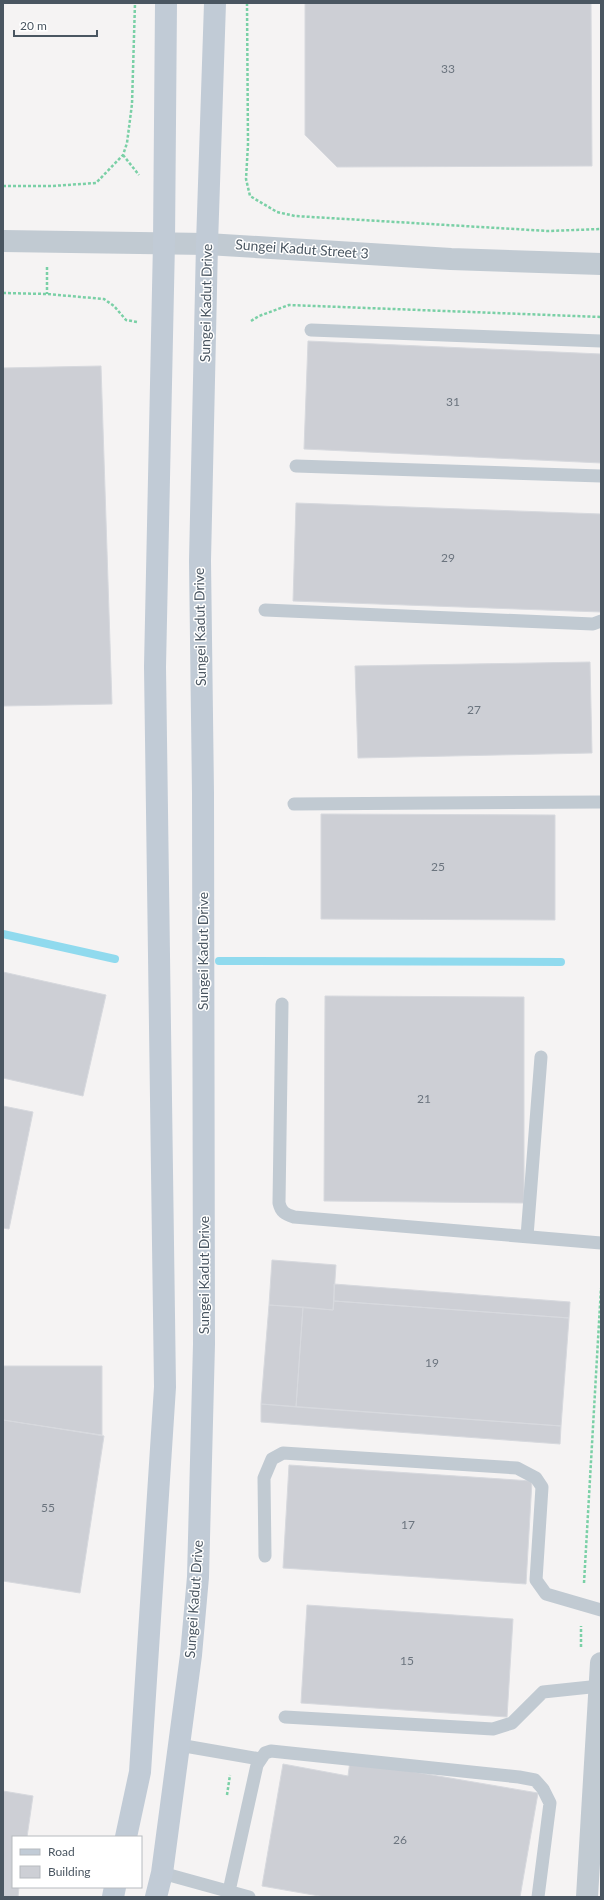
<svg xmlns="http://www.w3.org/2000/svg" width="604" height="1900" font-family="Lato,sans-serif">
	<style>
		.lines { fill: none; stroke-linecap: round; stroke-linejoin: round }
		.stream { stroke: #90daee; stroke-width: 8 }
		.building { fill: #cdcfd5; stroke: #d7d9de }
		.path { stroke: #7ad0a6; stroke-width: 2.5; stroke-dasharray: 3 2; stroke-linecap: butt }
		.service { stroke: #c1cad2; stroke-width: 13 }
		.minor { stroke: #c1cad2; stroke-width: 22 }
		.secondary { stroke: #c1cbd6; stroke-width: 22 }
		.labels { text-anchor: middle; stroke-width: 3; stroke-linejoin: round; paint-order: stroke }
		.number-label { font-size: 12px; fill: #6b747e }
		.street-label { font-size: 14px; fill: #4a5661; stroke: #fff }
	</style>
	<rect width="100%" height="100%" fill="#f5f3f3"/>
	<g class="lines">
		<path class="stream" d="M3 934 115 959
			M219 961 561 962"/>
	</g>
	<path class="building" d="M305 3H591L592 166 337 167 305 135Z
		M308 341 601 354V463L304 449Z
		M101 366 112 704 3 706V368Z
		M296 503 601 514V612L293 601Z
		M590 662 592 753 358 758 355 666Z
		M321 814 555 815V920L321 919Z
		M3 972 106 995 83 1096 3 1078Z
		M325 996 524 997V1203L324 1201Z
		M3 1106 33 1112 9 1229 3 1228Z
		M272 1260 336 1265 333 1310 269 1305Z
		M334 1284 570 1302 569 1318 334 1301Z
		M334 1301 569 1318 561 1426 296 1407 303 1307 333 1310Z
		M269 1305 303 1307 296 1407 261 1404Z
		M3 1366H102V1435L3 1420Z
		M261 1404 561 1426 560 1444 261 1422Z
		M3 1420 104 1436 80 1593 3 1581Z
		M289 1465 532 1481 526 1584 283 1568Z
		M307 1605 513 1619 507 1717 301 1703Z
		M350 1761 538 1793 520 1897H325L262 1886 283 1764 348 1776Z
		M3 1791 33 1796 27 1837H13V1887H19L18 1897H3Z"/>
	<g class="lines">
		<path class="path" d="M247 3 248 144 246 179 250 196 277 212 295 216 548 231 601 229
			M123 155 139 175
			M3 186H52L96 183 123 155 127 143 132 104 135 3
			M47 267V294
			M3 293 47 294 104 299 114 306 126 320 137 322
			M251 321 259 316 289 305 601 317
			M584 1583 601 1288
			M581 1647V1626
			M227 1795 230 1775"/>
		<path class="service" d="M311 330 601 341
			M296 466 601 476
			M265 610 593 624 601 621
			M294 804 601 802
			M282 1004 279 1203C281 1212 285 1214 294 1217L601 1243
			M527 1236 541 1057
			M265 1556 264 1478 272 1459 283 1453 517 1468 536 1478 542 1487 536 1580 546 1594 601 1610
			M285 1717 493 1729 512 1723 543 1692 600 1686
			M179 1745 260 1759
			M162 1873 249 1897
			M229 1891 257 1765 265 1753 271 1751 519 1777 535 1780 543 1789 550 1803 538 1897"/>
		<path class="minor" d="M3 241 207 244 451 259 601 264
			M587 1897 601 1663"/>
		<path class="secondary" d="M126 1837 140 1772 165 1387 155 667 164 242 166 3
			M113 1897 115 1887
			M156 1897 162 1873 191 1655 198 1577 204 1344 203 793 200 561 207 244 215 3"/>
	</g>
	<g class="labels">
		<g class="number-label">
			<text x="448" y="73">33</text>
			<text x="453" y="406">31</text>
			<text x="448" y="562">29</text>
			<text x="474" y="714">27</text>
			<text x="438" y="871">25</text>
			<text x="424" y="1103">21</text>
			<text x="432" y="1367">19</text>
			<text x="48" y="1512">55</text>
			<text x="408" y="1529">17</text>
			<text x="407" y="1665">15</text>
			<text x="400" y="1844">26</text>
		</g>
		<g class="street-label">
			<text transform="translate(302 249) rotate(4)" y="5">Sungei Kadut Street 3</text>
			<text transform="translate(206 303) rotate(-89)" y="5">Sungei Kadut Drive</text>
			<text transform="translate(200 627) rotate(-91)" y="5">Sungei Kadut Drive</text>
			<text transform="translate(203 951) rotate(-90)" y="5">Sungei Kadut Drive</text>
			<text transform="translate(204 1275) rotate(-90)" y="5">Sungei Kadut Drive</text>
			<text transform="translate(194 1599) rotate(-86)" y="5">Sungei Kadut Drive</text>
		</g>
	</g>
	<rect width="604" height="1900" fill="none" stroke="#4a5661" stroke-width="8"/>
	<rect x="12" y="1836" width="130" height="52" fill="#ffffff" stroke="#b7bbc0"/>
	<rect x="20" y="1849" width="20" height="6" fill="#c1cbd6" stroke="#b7bbc0"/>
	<text x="48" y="1856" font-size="12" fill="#4a5661">Road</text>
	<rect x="20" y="1866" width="20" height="12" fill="#cdcfd5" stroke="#b7bbc0"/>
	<text x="48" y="1876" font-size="12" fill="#4a5661">Building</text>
	<path d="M14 30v6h83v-6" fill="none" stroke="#4a5661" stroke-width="2"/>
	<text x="20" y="30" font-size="12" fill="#4a5661" stroke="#ffffff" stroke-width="3" paint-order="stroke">20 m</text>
</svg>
